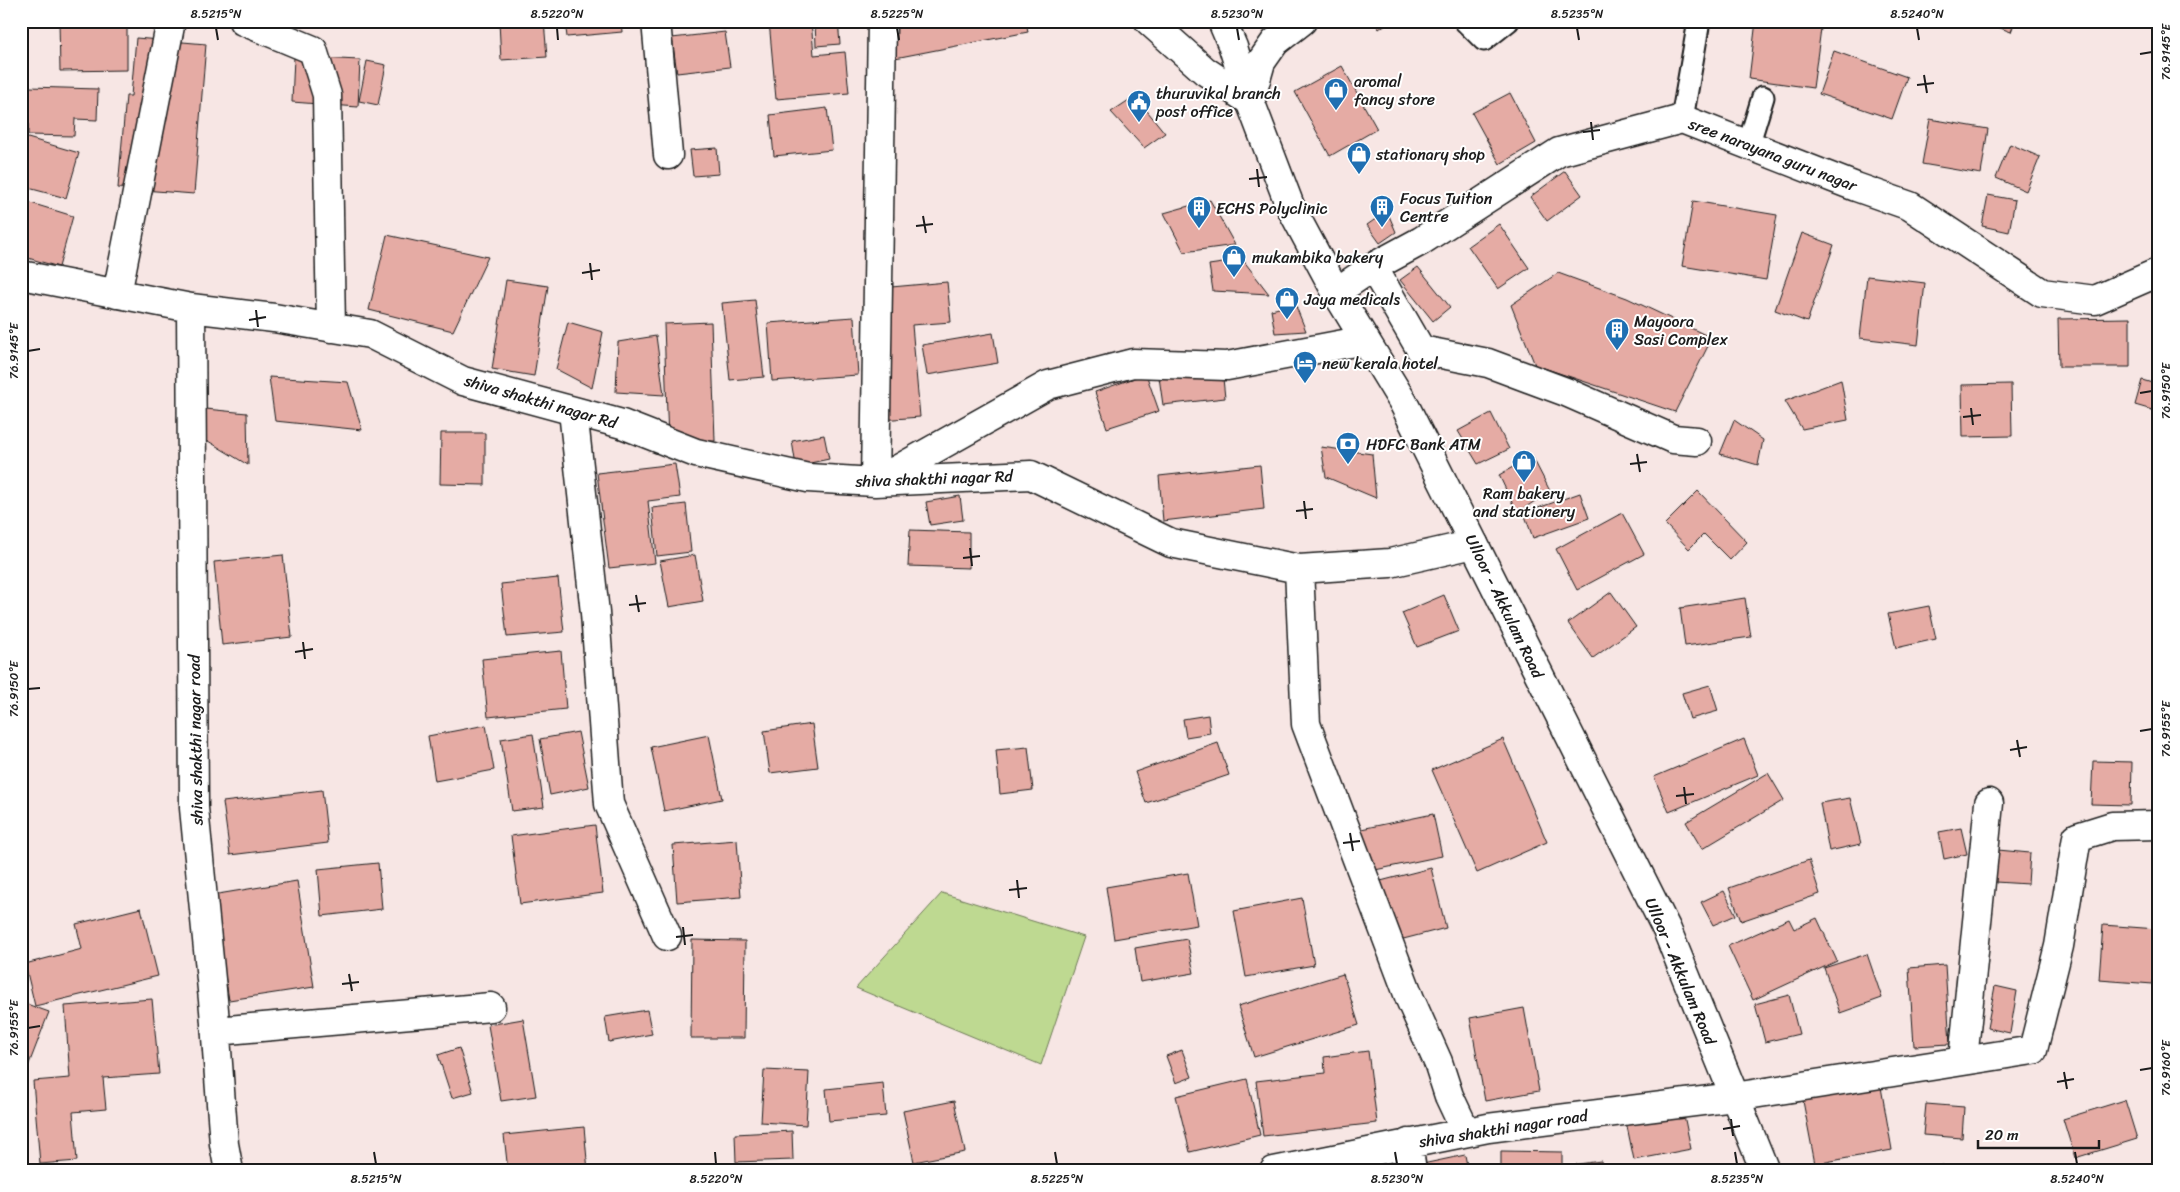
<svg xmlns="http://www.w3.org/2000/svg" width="2180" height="1192" font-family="Sriracha,sans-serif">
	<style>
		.green { fill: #bed991; stroke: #6d7a56 }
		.building { fill: #e5aba4; stroke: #1c1c1c }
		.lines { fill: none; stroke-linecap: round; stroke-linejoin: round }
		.service-casing { stroke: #1c1c1c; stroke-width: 25 }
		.minor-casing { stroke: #1c1c1c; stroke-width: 31 }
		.tertiary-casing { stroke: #1c1c1c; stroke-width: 31 }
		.secondary-casing { stroke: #1c1c1c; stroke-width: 31 }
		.service { stroke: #fff; stroke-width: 21 }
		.minor { stroke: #fff; stroke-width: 28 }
		.tertiary { stroke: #fff; stroke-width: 28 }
		.secondary { stroke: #fff; stroke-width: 28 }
		.ticks { fill: none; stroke: #1c1c1c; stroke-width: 2 }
		.labels { text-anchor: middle; stroke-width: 4; stroke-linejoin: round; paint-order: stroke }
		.poi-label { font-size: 16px; fill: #1c1c1c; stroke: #fff; text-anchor: start }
		.street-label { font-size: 16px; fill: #1c1c1c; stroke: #fff }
		.neatline { fill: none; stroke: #1c1c1c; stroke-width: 2 }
		.ticks-label { font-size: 12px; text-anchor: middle; fill: #1c1c1c }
	</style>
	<rect width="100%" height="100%" fill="#f7e6e4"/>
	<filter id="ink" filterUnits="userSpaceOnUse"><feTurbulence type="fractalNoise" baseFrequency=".02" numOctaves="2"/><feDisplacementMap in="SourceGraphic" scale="10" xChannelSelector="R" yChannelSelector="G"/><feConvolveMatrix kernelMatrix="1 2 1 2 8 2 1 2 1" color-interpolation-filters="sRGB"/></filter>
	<g filter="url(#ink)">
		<path class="green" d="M942 893 1084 937 1041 1065 856 988Z"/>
		<path class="building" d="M21 21H56V23L21 25Z
			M59 21H127V70L60 71Z
			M514 21H544L547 57 501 60 499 22Z
			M565 21H621L622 32 567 37Z
			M769 21H811L814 55 845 52 849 93 776 99Z
			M815 21H838L840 44 816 46Z
			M883 21H1026L1028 32 890 59Z
			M1373 21H1390L1379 29Z
			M1756 21H1822L1813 88 1749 79Z
			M1982 21H2015L2011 32Z
			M725 32 730 67 677 73 672 38Z
			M136 38 206 44 194 194 118 188 126 96H131Z
			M1834 51 1907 77 1892 119 1819 94Z
			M294 57 360 60 358 107 292 102Z
			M367 61 386 65 378 105 359 101Z
			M1342 66 1377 129 1330 156 1295 92Z
			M29 87 98 89 97 120 75 119 74 136 28 135Z
			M1510 93 1536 143 1500 164 1472 113Z
			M1135 96 1165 133 1144 148 1111 112Z
			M827 108 832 150 774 156 770 115Z
			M1930 119 1988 129 1981 174 1922 164Z
			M21 136 79 153 66 198 21 186Z
			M2010 144 2040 157 2026 191 1996 178Z
			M717 148 719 174 693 176 690 150Z
			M1565 171 1582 195 1547 221 1530 197Z
			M1988 195 2015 200 2009 232 1982 226Z
			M21 200 73 216 59 267 21 256Z
			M1210 200 1235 245 1184 252 1164 213Z
			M1693 201 1777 215 1766 280 1682 266Z
			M1387 211 1396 232 1380 243 1367 225Z
			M1499 224 1529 268 1498 289 1468 246Z
			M1802 233 1834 245 1807 322 1775 310Z
			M387 235 488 257 453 331 369 310Z
			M1243 260 1269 294 1213 291 1209 265Z
			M1418 267 1450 307 1433 321 1400 280Z
			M1558 273 1627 298 1712 338 1675 412 1535 365 1511 305Z
			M1867 276 1925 283 1918 345 1860 338Z
			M506 280 548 286 534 376 492 369Z
			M947 282 951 322 912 325 920 417 881 420 869 289Z
			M755 300 764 377 730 380 722 303Z
			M1295 304 1306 331 1275 333 1271 310Z
			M854 317 858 375 772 381 768 323Z
			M2130 318V367H2059L2058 319Z
			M568 322 603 332 592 388 556 369Z
			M711 322 715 441 668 442 664 324Z
			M993 333 998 363 927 375 922 345Z
			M656 336 664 395 616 392 618 342Z
			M1222 369 1225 398 1163 405 1159 377Z
			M1146 374 1159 411 1107 428 1095 392Z
			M269 377 348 382 362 430 275 421Z
			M1841 380 1848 420 1802 429 1785 401Z
			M2142 380 2159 385V412L2135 405Z
			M2011 384 2012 436 1963 437 1962 385Z
			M195 408 247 413 248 465 203 438Z
			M1491 413 1509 449 1478 464 1458 431Z
			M1734 420 1763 440 1758 465 1720 454Z
			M441 433H485V485L440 484Z
			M824 435 829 459 796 466 792 441Z
			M1321 447 1372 454 1376 498 1326 477Z
			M1532 456 1550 491 1517 513 1499 475Z
			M675 464 680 497 648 501 655 563 609 568 597 473Z
			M1260 465 1264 509 1163 521 1159 476Z
			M1698 491 1747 542 1730 560 1704 534 1689 549 1665 524Z
			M1580 493 1589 518 1533 538 1524 513Z
			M960 496 963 520 930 525 926 502Z
			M686 504 691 552 657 556 652 508Z
			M1622 513 1644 554 1577 590 1556 549Z
			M910 530 969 532V568L908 566Z
			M283 555 292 637 222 645 214 562Z
			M695 555 703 601 669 607 660 561Z
			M558 578 564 632 507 637 501 584Z
			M1611 592 1636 627 1593 658 1568 623Z
			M1444 595 1459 631 1417 647 1402 613Z
			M1745 598 1751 637 1685 646 1680 608Z
			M1929 606 1936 639 1896 648 1888 614Z
			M561 651 566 709 488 717 482 659Z
			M1710 685 1718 711 1690 719 1682 693Z
			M1208 715 1210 733 1186 737 1183 719Z
			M812 724 818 767 770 773 764 731Z
			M486 725 494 770 435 781 428 736Z
			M578 732 589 787 550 795 540 739Z
			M533 734 544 807 512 811 501 739Z
			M709 735 722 799 664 811 651 747Z
			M1503 739 1547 842 1477 873 1432 770Z
			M1744 739 1758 775 1669 812 1654 777Z
			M1218 743 1229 775 1146 803 1135 772Z
			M1028 747 1033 790 1000 794 996 750Z
			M2093 761 2132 762 2131 805 2091 804Z
			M1768 773 1784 800 1702 849 1686 822Z
			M322 790 328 843 230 855 223 802Z
			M1850 798 1861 844 1829 851 1820 803Z
			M1433 814 1442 856 1351 875 1342 833Z
			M595 825 603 893 520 904 511 836Z
			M1961 828 1967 854 1944 859 1939 832Z
			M737 840 741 897 677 902 673 845Z
			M1998 850 2030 853 2028 884 1995 882Z
			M1809 860 1820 894 1741 921 1729 888Z
			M378 863 382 909 322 916 318 869Z
			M1431 868 1446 928 1384 944 1369 884Z
			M1188 873 1197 925 1114 939 1106 887Z
			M297 881 314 987 229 1000 212 895Z
			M1724 891 1736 915 1713 925 1701 902Z
			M1302 898 1314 965 1246 977 1234 911Z
			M141 908 158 976 35 1006 25 964 82 949 76 924Z
			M1817 918 1837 961 1753 1000 1728 946 1789 919 1794 929Z
			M2103 925 2157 929 2153 984 2099 980Z
			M1187 939 1194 973 1140 982 1135 948Z
			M692 940 745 941 744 1038H691Z
			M1867 954 1882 998 1840 1013 1824 968Z
			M1945 965 1950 1044 1914 1046 1909 968Z
			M1343 974 1359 1025 1254 1057 1238 1006Z
			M1995 986 2017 991 2010 1033 1987 1028Z
			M1789 995 1799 1034 1765 1042 1755 1004Z
			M152 999 159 1074 103 1078 106 1109 73 1112 77 1161 40 1164 33 1081 70 1078 65 1006Z
			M21 1002 49 1012 24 1077 21 1076Z
			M1524 1008 1539 1091 1485 1101 1470 1018Z
			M647 1010 652 1034 609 1042 605 1017Z
			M523 1019 536 1096 501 1101 488 1025Z
			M459 1048 473 1092 452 1098 438 1055Z
			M1182 1050 1192 1077 1176 1083 1166 1056Z
			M1368 1051 1377 1123 1263 1136 1256 1081 1325 1073 1324 1057Z
			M764 1070 809 1072 806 1125 761 1122Z
			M1247 1079 1260 1135 1190 1152 1176 1096Z
			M883 1083 886 1116 829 1121 826 1089Z
			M1881 1087 1892 1150 1815 1164 1803 1101Z
			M1680 1096 1691 1149 1634 1160 1623 1107Z
			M2125 1100 2137 1139 2075 1158 2063 1119Z
			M954 1101 965 1152 914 1162 903 1111Z
			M1926 1104 1964 1107 1962 1138 1923 1135Z
			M584 1127 588 1171H508L504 1135Z
			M792 1131 793 1160 736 1162 735 1134Z
			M1501 1151 1562 1152V1171H1501Z
			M1465 1155 1468 1171H1419L1418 1165Z
			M1410 1158 1412 1171H1336Z
			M1601 1161 1603 1171H1572L1571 1165Z
			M1943 1165 1944 1171H1917Z"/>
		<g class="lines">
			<defs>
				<path id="service" d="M1465 21 1484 40 1508 21
					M1682 119 1699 21
					M1748 146 1763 97"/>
				<path id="minor" d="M243 21 313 50 327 95 331 328
					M656 21 668 155
					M1250 101 1261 62 1275 42 1302 21
					M1373 267 1421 350 1488 363 1566 392 1673 439 1697 441
					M21 275 191 308 274 318 370 334 463 381 622 424 696 453 808 478 875 482 1031 475 1171 543 1299 569 1390 563 1474 544
					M1336 292 1373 267 1421 241 1559 152 1682 119 1856 187 1910 206 2042 293 2095 300 2159 272
					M117 294 171 21
					M191 308 194 808 214 1010 224 1144 229 1171
					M573 411 595 613 609 804 667 936
					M879 480 1048 385 1133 363 1227 366 1365 340
					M875 482 882 21
					M1299 569 1306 724 1410 999 1438 1062 1449 1096 1466 1132
					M216 1031 491 1007
					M1963 1060 1989 803
					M1408 1143 1412 1171
					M1274 1171 1488 1128 1734 1097 2033 1050 2059 946 2077 837 2112 826 2159 825"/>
				<path id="tertiary" d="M1149 21 1205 71 1250 101"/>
				<path id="secondary" d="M1222 21 1233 47 1250 101 1290 206 1336 292 1403 402 1667 930 1765 1171"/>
			</defs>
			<use href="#service" class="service-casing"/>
			<use href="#minor" class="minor-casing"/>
			<use href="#tertiary" class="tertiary-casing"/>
			<use href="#secondary" class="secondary-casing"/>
			<use href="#service" class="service"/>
			<use href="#minor" class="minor"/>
			<use href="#tertiary" class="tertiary"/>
			<use href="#secondary" class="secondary"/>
		</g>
	</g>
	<path class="ticks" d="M216 28 218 40M557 28 558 40M897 28 899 40M1237 28 1239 40M1577 28 1579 40M1917 28 1919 40M2140 54 2152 52M1924 75 1927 93M1917 85 1934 83M1591 122 1593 140M1583 132 1600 130M1257 169 1259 187M1249 179 1267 177M923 216 926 233M916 226 933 224M590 263 592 280M582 273 600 270M256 310 258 327M249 320 266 317M28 351 40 349M2140 393 2152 391M1971 408 1973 425M1963 417 1981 415M1637 454 1640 472M1630 464 1647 462M1304 501 1306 519M1296 511 1313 509M970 548 972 566M963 558 980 556M636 595 639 612M629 605 646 603M303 642 305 659M295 652 313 649M28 689 40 688M2140 731 2152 729M2017 740 2020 757M2010 750 2027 747M1684 787 1686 804M1676 796 1694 794M1350 833 1353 851M1343 843 1360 841M1017 880 1019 898M1009 890 1027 888M683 927 685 945M676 937 693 935M349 974 352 991M342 984 359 982M28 1028 40 1026M2140 1070 2152 1068M2064 1072 2067 1089M2057 1082 2074 1079M1731 1119 1733 1136M1723 1129 1740 1126M374 1152 376 1164M715 1152 716 1164M1055 1152 1057 1164M1395 1152 1397 1164M1735 1152 1737 1164M2075 1152 2077 1164"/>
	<defs>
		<symbol id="shop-pin" viewBox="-11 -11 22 30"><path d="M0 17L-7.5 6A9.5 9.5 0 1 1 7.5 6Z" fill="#1f6fb2" stroke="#fff"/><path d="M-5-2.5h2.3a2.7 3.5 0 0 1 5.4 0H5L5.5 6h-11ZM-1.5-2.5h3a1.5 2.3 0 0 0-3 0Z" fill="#fff"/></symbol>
		<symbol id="civic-pin" viewBox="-11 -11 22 30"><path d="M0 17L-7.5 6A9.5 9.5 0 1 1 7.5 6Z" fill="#1f6fb2" stroke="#fff"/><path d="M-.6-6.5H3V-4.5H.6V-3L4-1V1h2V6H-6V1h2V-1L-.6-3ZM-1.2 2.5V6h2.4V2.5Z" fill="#fff"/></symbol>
		<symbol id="building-pin" viewBox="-11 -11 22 30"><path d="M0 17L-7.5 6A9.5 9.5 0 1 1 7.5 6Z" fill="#1f6fb2" stroke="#fff"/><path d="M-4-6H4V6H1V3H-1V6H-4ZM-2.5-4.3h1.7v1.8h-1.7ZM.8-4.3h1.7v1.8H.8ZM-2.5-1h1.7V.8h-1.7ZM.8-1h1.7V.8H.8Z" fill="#fff"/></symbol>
		<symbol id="hotel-pin" viewBox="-11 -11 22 30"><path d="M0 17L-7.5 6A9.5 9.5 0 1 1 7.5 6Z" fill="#1f6fb2" stroke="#fff"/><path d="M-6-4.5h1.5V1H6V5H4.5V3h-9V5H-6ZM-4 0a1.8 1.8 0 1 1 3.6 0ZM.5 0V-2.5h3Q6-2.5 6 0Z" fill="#fff"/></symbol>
		<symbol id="bank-pin" viewBox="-11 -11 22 30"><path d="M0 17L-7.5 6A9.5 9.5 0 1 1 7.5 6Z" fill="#1f6fb2" stroke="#fff"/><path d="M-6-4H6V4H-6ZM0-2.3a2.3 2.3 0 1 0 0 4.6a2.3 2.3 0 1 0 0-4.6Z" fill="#fff"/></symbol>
	</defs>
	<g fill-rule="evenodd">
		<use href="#shop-pin" x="1322" y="76" width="28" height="38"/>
		<use href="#civic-pin" x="1125" y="88" width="28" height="38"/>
		<use href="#shop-pin" x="1345" y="140" width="28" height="38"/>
		<use href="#building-pin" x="1368" y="193" width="28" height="38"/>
		<use href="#building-pin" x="1185" y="194" width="28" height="38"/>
		<use href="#shop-pin" x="1220" y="243" width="28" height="38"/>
		<use href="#shop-pin" x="1273" y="285" width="28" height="38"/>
		<use href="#building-pin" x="1603" y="316" width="28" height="38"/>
		<use href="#hotel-pin" x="1291" y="349" width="28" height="38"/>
		<use href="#bank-pin" x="1334" y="430" width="28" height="38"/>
		<use href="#shop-pin" x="1510" y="448" width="28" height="38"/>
	</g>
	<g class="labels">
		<g class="poi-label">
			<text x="1354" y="87">aromal<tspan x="1354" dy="18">fancy store</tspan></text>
			<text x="1156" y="99">thuruvikal branch<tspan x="1156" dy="18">post office</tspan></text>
			<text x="1376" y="160">stationary shop</text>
			<text x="1400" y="204">Focus Tuition<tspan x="1400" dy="18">Centre</tspan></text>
			<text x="1216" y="214">ECHS Polyclinic</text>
			<text x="1252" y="263">mukambika bakery</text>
			<text x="1304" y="305">Jaya medicals</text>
			<text x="1634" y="327">Mayoora<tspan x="1634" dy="18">Sasi Complex</tspan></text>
			<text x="1322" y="369">new kerala hotel</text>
			<text x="1366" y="450">HDFC Bank ATM</text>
			<text x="1524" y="499" text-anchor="middle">Ram bakery<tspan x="1524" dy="18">and stationery</tspan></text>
		</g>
		<g class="street-label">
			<text transform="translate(1773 154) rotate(21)" y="6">sree narayana guru nagar</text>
			<text transform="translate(541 401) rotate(16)" y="6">shiva shakthi nagar Rd</text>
			<text transform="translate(934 478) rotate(-2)" y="6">shiva shakthi nagar Rd</text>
			<text transform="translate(1505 606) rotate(64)" y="6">Ulloor - Akkulam Road</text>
			<text transform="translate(195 740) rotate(-91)" y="6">shiva shakthi nagar road</text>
			<text transform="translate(1681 971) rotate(67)" y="6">Ulloor - Akkulam Road</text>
			<text transform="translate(1503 1128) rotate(-9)" y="6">shiva shakthi nagar road</text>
		</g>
	</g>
	<rect width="2180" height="1192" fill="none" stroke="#fff" stroke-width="55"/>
	<path d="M1978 1140v8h121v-8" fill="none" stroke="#1c1c1c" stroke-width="2.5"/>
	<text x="1985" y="1140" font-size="15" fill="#1c1c1c" stroke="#ffffff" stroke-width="4" paint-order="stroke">20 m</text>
	<rect x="28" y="28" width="2124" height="1136" class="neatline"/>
	<g class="ticks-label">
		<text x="216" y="18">8.5215°N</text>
		<text x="557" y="18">8.5220°N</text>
		<text x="897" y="18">8.5225°N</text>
		<text x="1237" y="18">8.5230°N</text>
		<text x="1577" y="18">8.5235°N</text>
		<text x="1917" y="18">8.5240°N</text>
		<text transform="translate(2166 52) rotate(-90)" y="4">76.9145°E</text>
		<text transform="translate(14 351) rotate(-90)" y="4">76.9145°E</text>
		<text transform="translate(2166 391) rotate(-90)" y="4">76.9150°E</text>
		<text transform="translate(14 689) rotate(-90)" y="4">76.9150°E</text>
		<text transform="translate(2166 729) rotate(-90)" y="4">76.9155°E</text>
		<text transform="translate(14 1028) rotate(-90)" y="4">76.9155°E</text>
		<text transform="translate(2166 1068) rotate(-90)" y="4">76.9160°E</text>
		<text x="376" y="1183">8.5215°N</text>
		<text x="716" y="1183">8.5220°N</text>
		<text x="1057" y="1183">8.5225°N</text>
		<text x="1397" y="1183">8.5230°N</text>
		<text x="1737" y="1183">8.5235°N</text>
		<text x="2077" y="1183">8.5240°N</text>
	</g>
</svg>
